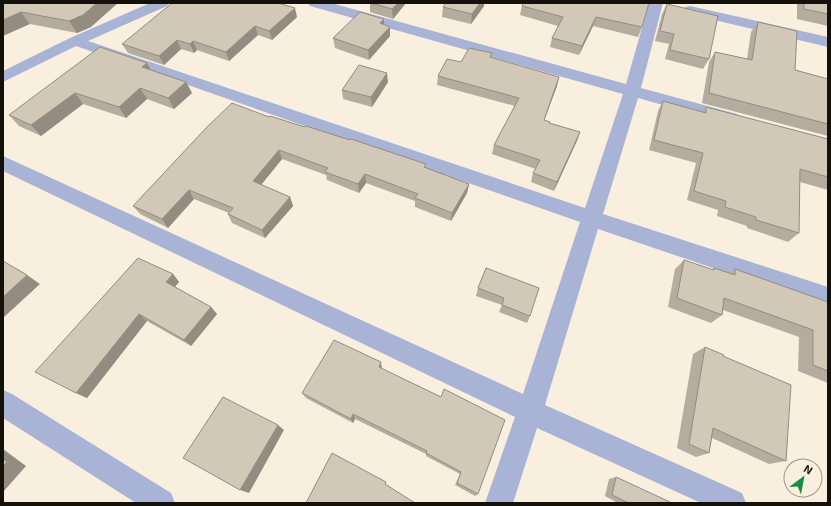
<svg xmlns="http://www.w3.org/2000/svg" width="831" height="506" font-family="'Exo 2',sans-serif">
	<style>
		.lines { fill: none; stroke-linecap: round; stroke-linejoin: round }
		.minor { fill: #a8b3d6; fill-rule: evenodd }
		.wall { fill: #b4ac9e }
		.shaded-wall { fill: #928c81 }
		.building { fill: #d1c8b8; stroke: #928c81 }
	</style>
	<rect width="100%" height="100%" fill="#f9efdf"/>
	<g class="lines">
		<path class="minor" d="M150 3H169L167 6 88 41 585 208 623 94 310 6 308 3H331L626 84 649 3H663L641 88 737 114 740 118 737 122 731 124 638 98 603 214 828 287V307L598 229 545 405 742 493 746 503H701L537 428 513 503H485L515 417 3 171V156L523 394 580 222 76 46 3 82V71L70 38Z
			M690 6 828 37V47L685 13 683 10 685 7Z
			M3 390 12 394 171 493 175 503H136L3 418Z"/>
	</g>
	<path class="wall" d="M3 3 91 27 77 33 30 24Z
		M370 3H406L393 19 370 12Z
		M649 3 642 27 638 37 593 26 579 55 550 47 552 38 558 26 520 15 522 6Z
		M797 3H828V26L797 19Z
		M667 4 709 59 703 69 665 59 669 44 655 41 662 14Z
		M484 6 471 24 442 17 443 7Z
		M297 17 272 40 258 35 229 61 197 50 194 53 181 49 164 65 128 53 122 44Z
		M758 22 795 70 828 79V136L702 103 709 62 715 52 747 59 751 32Z
		M384 25 390 36 369 60 335 48 333 38Z
		M492 53 491 58 557 86 544 120 550 123 580 132 554 191 531 182 533 173 536 169 492 154 494 145 515 106 437 85 438 76 461 62Z
		M147 63 150 70 186 82 192 93 174 109 147 99 126 118 83 104 41 136 19 126 9 115Z
		M388 82 372 107 343 99 342 90Z
		M663 101 703 112 706 107 828 139V190L800 182 799 233 788 242 747 228V226L717 216 718 210 687 200 696 163 649 150 658 111Z
		M269 117 350 140 426 164V168L469 184 467 193 451 221 415 207V201L366 183 359 193 327 180 326 175 282 159 261 185 290 197 293 206 265 238 232 223 228 214 229 213 194 199 168 228 140 214 133 206Z
		M684 260 712 270 714 268 731 273 735 269 828 302V383L798 371 799 337 723 310 722 315 711 323 668 307 675 269Z
		M486 268 530 316 527 323 499 312 502 305 476 296 478 288Z
		M173 274 179 282 175 287 211 307 217 314 191 346 147 321 87 398 76 393Z
		M705 347 723 356 786 461 769 464 712 438 709 453 696 457 677 448 693 354Z
		M382 369 441 397 478 494 475 496 455 485 460 474 426 456V454L355 419 353 423 306 398 302 393Z
		M616 477 670 503H618L605 496 609 479Z"/>
	<path class="shaded-wall" d="M97 3H118L91 27 77 33 69 21Z
		M398 3H406L393 19 392 9Z
		M480 3H484V6L471 24 472 14Z
		M295 8 297 17 272 40 269 31Z
		M21 12 30 24 3 36V20Z
		M596 17 593 26 579 55 582 46Z
		M384 19V29L380 23Z
		M255 26 258 35 229 61 226 52Z
		M390 27V36L369 60 368 50Z
		M177 40 181 49 164 65 159 56Z
		M193 41 197 50 194 53 190 44Z
		M147 63 153 74 142 67Z
		M387 73 388 82 372 107 371 97Z
		M559 77 557 86 541 129 544 120Z
		M186 82 192 93 174 109 168 98Z
		M140 88 147 99 126 118 119 107Z
		M75 93 83 104 41 136 31 125Z
		M580 132 577 141 554 191 557 182Z
		M279 150 282 159 257 190 253 181Z
		M365 174 366 183 359 193 358 184Z
		M469 184 467 193 451 221 452 213Z
		M189 190 194 199 168 228 162 219Z
		M290 197 293 206 265 238 262 230Z
		M173 274 179 282 173 289 166 282Z
		M27 275 40 284 3 318V297Z
		M211 307 217 314 191 346 184 340Z
		M139 314 147 321 87 398 76 393Z
		M381 362 382 369 379 367Z
		M353 414 355 419 353 423 351 419Z
		M278 425 284 430 249 493 240 490Z
		M3 449 26 466 3 492Z"/>
	<path class="building" d="M3 3H97L83 15 69 21 21 12 3 20Z
		M172 3H278L295 8 269 31 255 26 226 52 193 41 190 44 177 40 159 56 122 44Z
		M371 3H398L392 9Z
		M446 3H480L472 14 443 7Z
		M523 3H649L642 27 596 17 582 46 552 38 563 17 522 6Z
		M804 3H828V14L804 9Z
		M667 4 718 16 709 59 670 50 674 34 660 31Z
		M360 12 384 19 380 23 390 27 368 50 333 38Z
		M758 22 797 31 795 70 828 79V124L709 93 715 52 752 60Z
		M100 47 147 63 142 67 186 82 168 98 140 88 119 107 75 93 31 125 9 115Z
		M469 48 492 53 490 57 559 77 544 120 550 122 549 123 580 132 557 182 533 173 540 160 494 145 519 98 438 76 447 59 461 62Z
		M359 65 387 73 371 97 342 90Z
		M663 101 706 113V107L828 139V177L800 169 799 233 756 220V217L725 207 726 201 694 191 703 153 654 140Z
		M232 103 269 117 270 116 305 127 306 126 350 140 351 139 426 164 424 167 469 184 452 213 415 198 418 194 365 174 358 184 325 172 328 168 279 150 253 181 290 197 262 230 228 214 233 208 189 190 162 219 133 206 207 127Z
		M138 258 173 274 166 282 211 307 184 340 139 314 76 393 35 372Z
		M684 260 714 270V268L735 275V269L828 302V371L813 365V330L724 298 722 315 677 298Z
		M3 261 27 275 3 297Z
		M486 268 539 288 530 316 502 305 504 298 478 288Z
		M334 340 381 362 379 367 441 397 444 389 505 420 478 494 457 483 461 472 426 453 427 451 353 414 351 419 302 393Z
		M705 347 724 355 723 356 791 385 786 461 713 428 709 453 689 444Z
		M223 397 278 425 240 490 183 458Z
		M332 453 386 482 385 484 415 503H306Z
		M3 459 7 462 3 466Z
		M616 477 670 502V503H629L612 495Z"/>
	<rect width="831" height="506" fill="none" stroke="#14110b" stroke-width="8"/>
	<g transform="translate(803 478) rotate(32)"><circle r="19" fill="#f9efdf" stroke="#9d968a"/>
	<path d="M0-3L7 15L0 10L-7 15Z" fill="#1b8c45"/>
	<text y="-6" font-size="11" font-weight="bold" text-anchor="middle" fill="#14110b">N</text>
	</g>
</svg>
